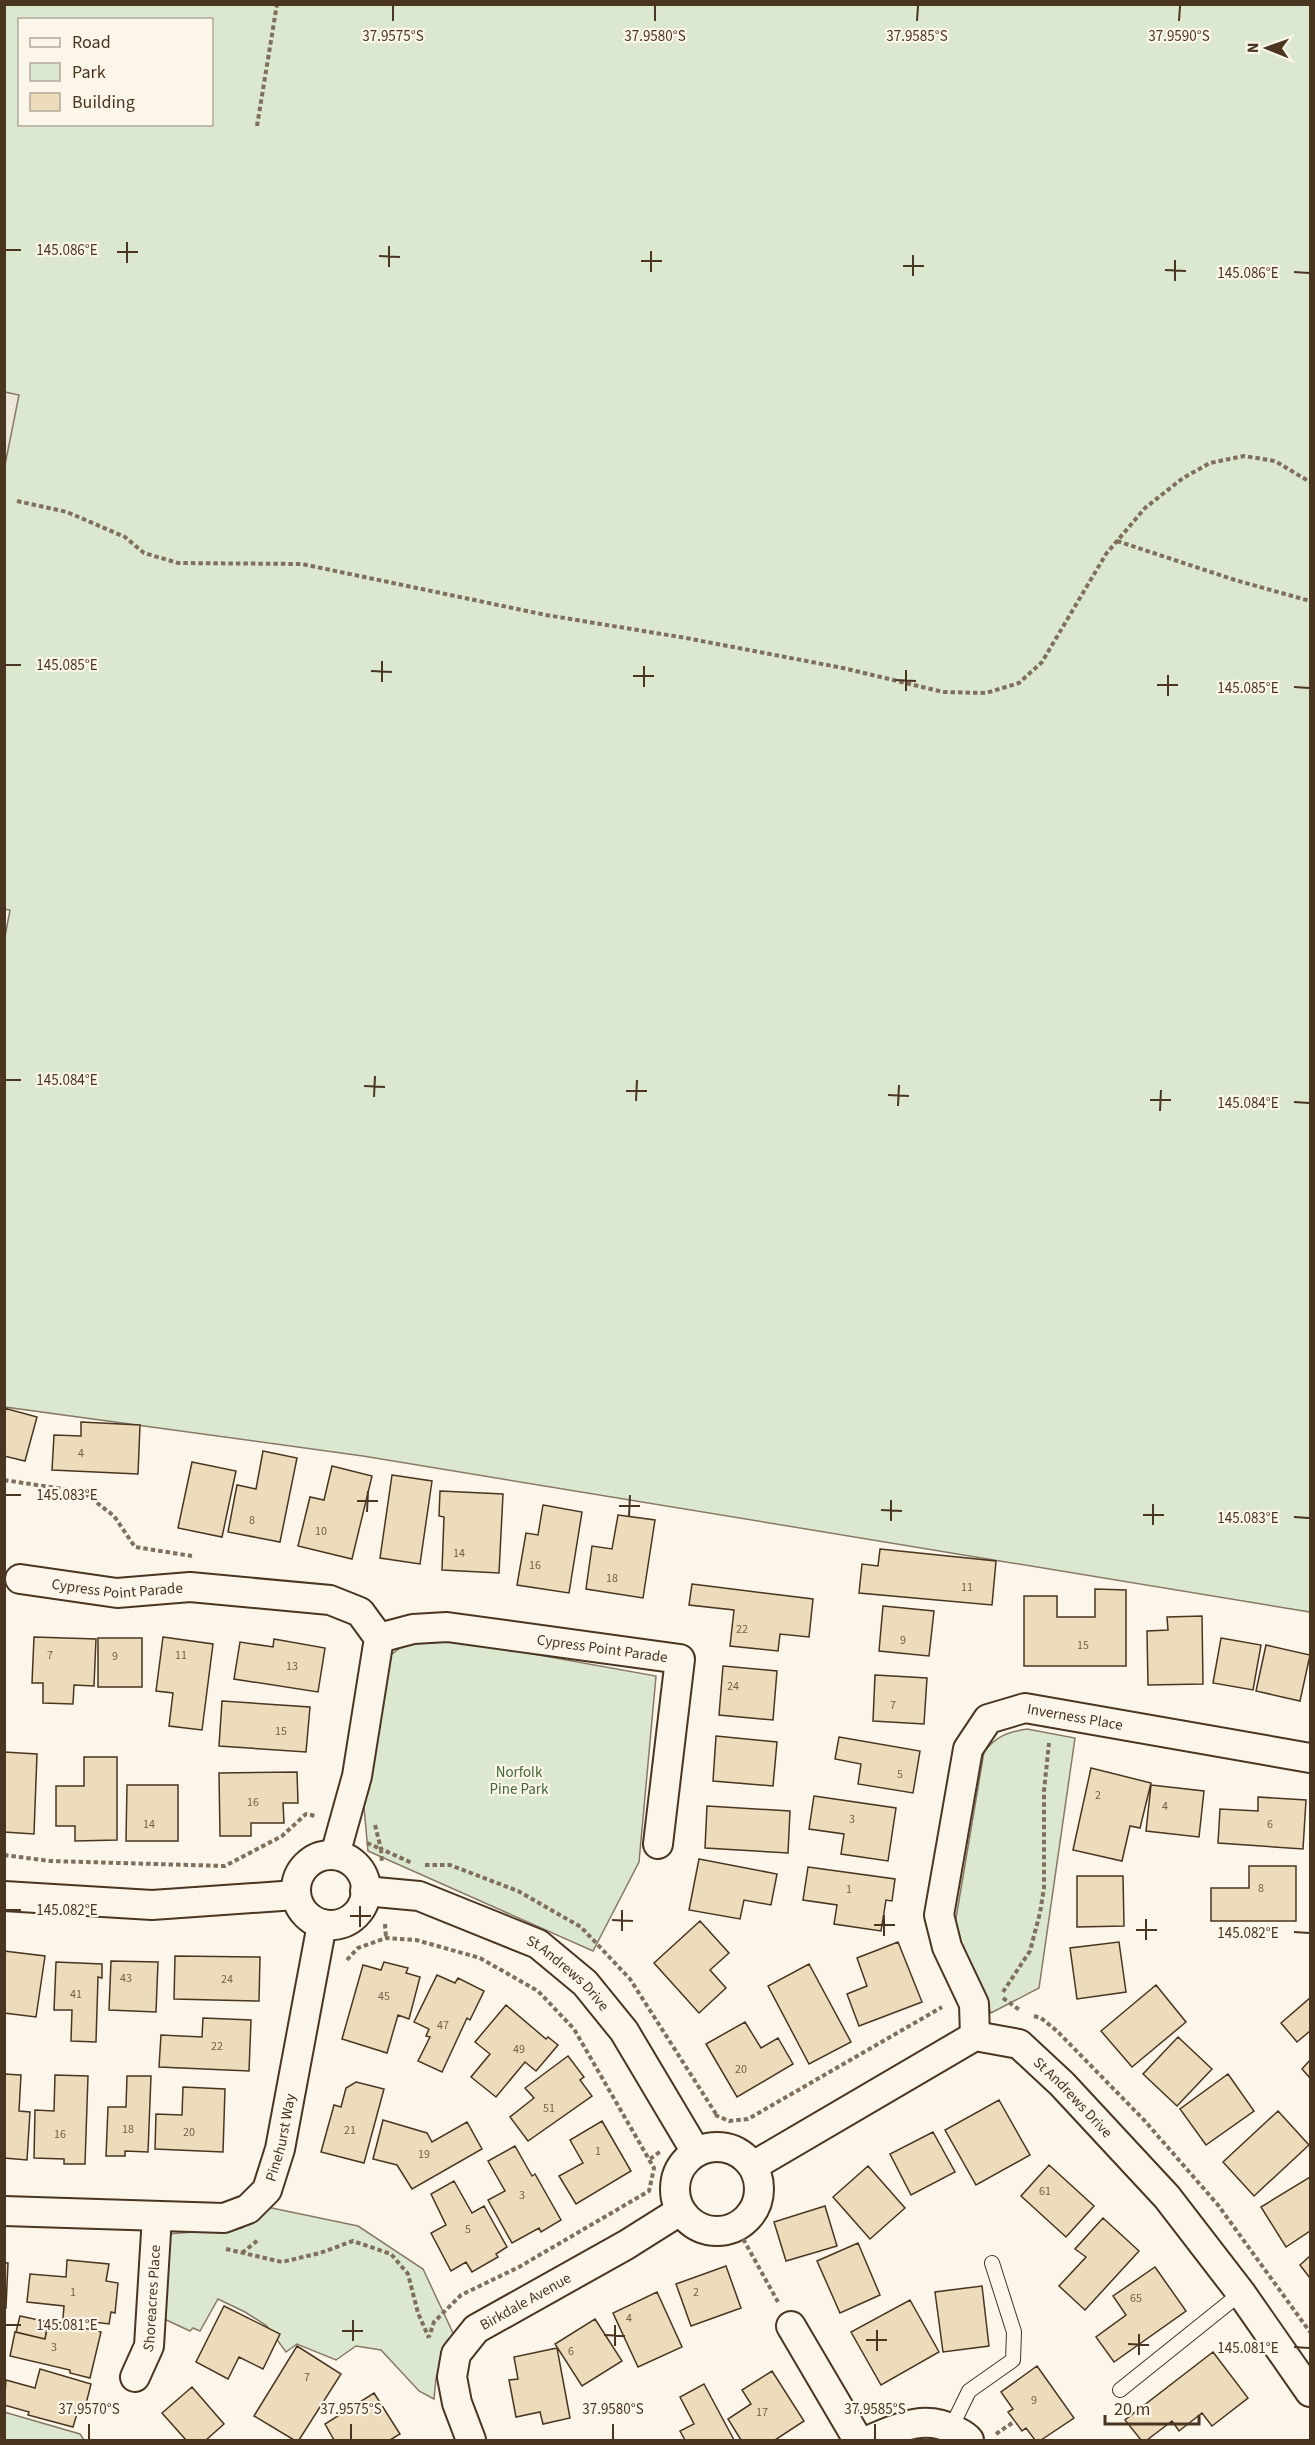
<svg xmlns="http://www.w3.org/2000/svg" width="1315" height="2445" font-family="'Source Sans 3',sans-serif">
	<style>
		.green { fill: #dce7d0; stroke: #887966; stroke-width: 1.5; fill-rule: evenodd }
		.parking { fill: #ede7d9; stroke: #887966; stroke-width: 1.5 }
		.building { fill: #ecdcbc; stroke: #4a3520; stroke-width: 1.5 }
		.lines { fill: none; stroke-linecap: round; stroke-linejoin: round }
		.service-casing { stroke: #4a3520; stroke-width: 16 }
		.minor-casing { stroke: #4a3520; stroke-width: 32 }
		.path { stroke: #7f6f5c; stroke-width: 4; stroke-dasharray: 4.5 3; stroke-linecap: butt }
		.service { stroke: #fbf6e9; stroke-width: 14 }
		.minor { stroke: #fbf6e9; stroke-width: 28 }
		.ticks { fill: none; stroke: #4a3520; stroke-width: 2 }
		.labels { text-anchor: middle; stroke-width: 4.5; stroke-linejoin: round; paint-order: stroke }
		.number-label { font-size: 12px; fill: #725f47 }
		.street-label { font-size: 15px; fill: #4a3520; stroke: #fbf6e9 }
		.park-label { font-size: 15px; fill: #436837; stroke: #fbf6e9 }
		.ticks-label { font-size: 15px; text-anchor: middle; fill: #4a3520; stroke: #fbf6e9; stroke-width: 4.5; stroke-linejoin: round; paint-order: stroke }
	</style>
	<rect width="100%" height="100%" fill="#fbf6e9"/>
	<path class="green" d="M5 5H1310V1612L363 1456 5 1407 4 942 10 910 4 909ZM20 20H212V124H20Z
		M432 1636 656 1676 639 1862 593 1951 368 1851 363 1796 384 1660 404 1645Z
		M1027 1729 1075 1738 1039 1988 991 2013 953 1936 984 1752C996 1736 1008 1732 1027 1729Z
		M267 2207 358 2226 423 2269 454 2335 436 2378 434 2399 419 2391 381 2350 356 2346 336 2360 297 2344 286 2352 267 2326 245 2312 218 2299 200 2331 193 2328 190 2331 162 2318 168 2234 242 2228Z
		M4 2412 80 2434 84 2440H5Z"/>
	<path class="parking" d="M5 392 19 395 5 465 4 392Z"/>
	<path class="building" d="M4 1408 37 1417 25 1461 4 1456Z
		M81 1422 140 1425 138 1474 52 1470 54 1435 81 1436Z
		M263 1451 297 1458 280 1542 228 1532 237 1485 256 1489Z
		M192 1462 236 1471 222 1537 178 1528Z
		M332 1466 372 1476 352 1559 298 1546 310 1497 324 1500Z
		M392 1475 432 1481 420 1564 380 1558Z
		M440 1491 503 1494 499 1573 442 1570 444 1517 439 1516Z
		M543 1505 582 1512 569 1593 517 1585 526 1533 538 1535Z
		M618 1515 655 1520 643 1598 586 1589 592 1546 612 1549Z
		M880 1549 996 1561 992 1605 859 1593 862 1564 878 1566Z
		M692 1584 813 1599 809 1637 780 1634 778 1651 730 1646 734 1610 689 1605Z
		M1095 1589 1126 1590V1666H1024V1596H1057V1617H1095Z
		M883 1606 934 1611 929 1656 879 1651Z
		M1202 1616 1203 1684 1148 1685 1147 1631 1168 1630 1167 1617Z
		M34 1637 96 1639 94 1686 74 1685 73 1704 43 1703V1683H32Z
		M163 1637 213 1644 202 1730 169 1726 173 1693 156 1691Z
		M98 1638H142V1687H98Z
		M1221 1638 1261 1645 1253 1690 1213 1683Z
		M274 1639 325 1648 318 1692 234 1679 240 1642 273 1647Z
		M1266 1645 1310 1655 1300 1701 1256 1691Z
		M723 1666 777 1671 773 1720 719 1715Z
		M875 1675 927 1678 924 1724 873 1721Z
		M222 1701 310 1707 306 1752 219 1746Z
		M716 1736 777 1742 773 1786 713 1781Z
		M839 1737 920 1751 913 1793 858 1784 861 1764 835 1759Z
		M4 1752 37 1754 34 1834 4 1832Z
		M84 1757H117V1840L75 1841V1826H56V1786H84Z
		M1091 1768 1151 1783 1140 1828 1130 1826 1122 1861 1073 1850Z
		M297 1772 298 1803H283L284 1823H251V1836H220L219 1773Z
		M127 1785H178V1841H126Z
		M1151 1785 1204 1791 1199 1837 1146 1831Z
		M814 1796 896 1808 888 1861 841 1854 844 1834 809 1829Z
		M1258 1797 1306 1800 1303 1849 1218 1843 1220 1809 1258 1811Z
		M707 1806 790 1811 788 1853 705 1848Z
		M699 1859 777 1874 771 1905 744 1900 740 1919 689 1910Z
		M1249 1866H1296V1921H1211V1888H1249Z
		M808 1867 895 1879 892 1901 886 1900 881 1931 834 1924 837 1905 803 1900Z
		M1077 1876H1123L1124 1926 1077 1927Z
		M700 1921 729 1953 710 1970 726 1988 699 2013 654 1963Z
		M898 1942 922 2002 859 2026 847 1994 867 1986 857 1958Z
		M1119 1942 1126 1992 1077 1999 1070 1948Z
		M4 1951 45 1956 36 2017 4 2013Z
		M175 1956 260 1957 259 2001 174 1999Z
		M111 1961 158 1962 156 2012 109 2010Z
		M56 1962 102 1964V1978L98 1977 96 2042 71 2041 72 2010H54Z
		M384 1962 408 1968 406 1973 420 1977 409 2019 398 2015 387 2053 342 2039 363 1965 381 1970Z
		M809 1964 851 2042 809 2064 768 1986Z
		M437 1975 455 1983 458 1978 484 1991 470 2020 467 2018 442 2072 418 2061 430 2037 426 2036 429 2029 414 2022Z
		M1156 1985 1186 2022 1132 2067 1101 2031Z
		M1310 1998V2031L1297 2042 1281 2023Z
		M506 2005 546 2039 548 2037 558 2045 536 2071 525 2062 496 2097 471 2077 490 2054 475 2042Z
		M203 2018 251 2020 249 2071 159 2067 161 2035 202 2037Z
		M745 2022 761 2048 778 2038 793 2064 737 2097 706 2044Z
		M1178 2037 1212 2069 1177 2106 1143 2074Z
		M568 2056 584 2077 580 2080 592 2096 528 2141 510 2117 534 2098 525 2088Z
		M1310 2060V2078L1302 2069Z
		M4 2074 21 2075 19 2111 30 2112 27 2160 4 2158Z
		M1228 2074 1254 2111 1206 2145 1180 2109Z
		M55 2075 88 2076 85 2164H64V2159L34 2158 35 2110 54 2111Z
		M127 2076H151L148 2152 125 2151V2156H106L108 2107H126Z
		M356 2082 384 2089 364 2163 321 2152 334 2105 341 2107 346 2088Z
		M183 2087 225 2089 223 2152 155 2149 156 2114 182 2115Z
		M999 2100 1030 2155 976 2185 945 2130Z
		M1278 2111 1309 2145 1254 2196 1223 2162Z
		M383 2120 427 2133 432 2142 467 2122 482 2149 412 2189 397 2165 373 2159Z
		M602 2121 631 2171 576 2204 559 2176 583 2163 570 2140Z
		M933 2132 955 2172 911 2195 890 2154Z
		M515 2146 532 2176 535 2174 561 2220 541 2232 539 2228 512 2243 488 2200 505 2191 488 2161Z
		M1049 2165 1094 2206 1066 2237 1021 2196Z
		M868 2166 905 2208 870 2239 833 2197Z
		M1310 2177V2231L1286 2247 1261 2207Z
		M454 2181 472 2213 484 2206 507 2247 496 2254 498 2257 472 2272 466 2262 451 2271 431 2233 446 2225 431 2194Z
		M825 2206 837 2246 786 2261 774 2222Z
		M1103 2218 1139 2251 1085 2310 1059 2286 1086 2257 1075 2249Z
		M858 2243 880 2295 840 2313 817 2261Z
		M1310 2256V2278L1300 2265Z
		M67 2260 109 2264 106 2281 118 2283 115 2313 111 2312 109 2324 63 2318 64 2306 27 2302 30 2274 66 2277Z
		M4 2263H8L6 2308H4Z
		M726 2266 741 2308 691 2326 676 2284Z
		M1155 2267 1186 2311 1114 2362 1096 2337 1126 2315 1113 2296Z
		M982 2286 989 2346 943 2352 935 2292Z
		M657 2292 682 2347 638 2367 613 2313Z
		M910 2300 939 2352 881 2385 851 2332Z
		M224 2306 280 2334 263 2369 239 2357 228 2379 196 2362Z
		M20 2316 48 2322 45 2339 16 2332Z
		M595 2319 622 2361 582 2386 555 2344Z
		M49 2320 101 2332 90 2378 70 2373V2370L10 2356 15 2332 45 2339Z
		M297 2346 341 2374 299 2440H294L254 2416Z
		M557 2348 570 2418 543 2424 540 2412 516 2417 509 2380 518 2379 514 2357Z
		M1213 2352 1248 2398 1212 2426 1202 2413 1179 2431 1172 2421 1147 2440H1141L1125 2420Z
		M1037 2366 1074 2418 1041 2440H1035L1026 2428 1022 2431 1008 2412 1013 2409 1001 2392Z
		M40 2369 91 2384 85 2408 79 2407 73 2427 28 2415 29 2412 4 2405 6 2380 35 2388Z
		M772 2371 804 2421 775 2440H741L728 2419 751 2404 742 2390Z
		M704 2384 734 2440H685L680 2431 694 2424 680 2397Z
		M192 2387 224 2424 206 2440H186L162 2413Z
		M374 2393 400 2434 390 2440H334L325 2424Z"/>
	<g class="lines">
		<defs>
			<path id="service" d="M1120 2390 1241 2293
				M951 2428 969 2391 1013 2360 1014 2332 992 2263"/>
			<g id="minor">
				<path id="s1" d="M20 1579 117 1593 190 1587 330 1600 360 1612 379 1638 357 1776 335 1855"/>
				<path id="s2" d="M379 1638 413 1629 447 1627 680 1659 658 1844"/>
				<circle cx="331" cy="1890" r="35"/>
				<path id="s3" d="M365 1891 419 1896 538 1944 585 1983 624 2031 696 2152"/>
				<path d="M4 1896 152 1905 296 1895"/>
				<path id="s4" d="M975 2036 974 2004 947 1947 939 1915 968 1749 988 1719 1025 1708 1310 1758"/>
				<circle cx="717" cy="2189" r="42"/>
				<path id="s5" d="M753 2166 975 2036 1019 2044 1062 2084 1167 2197 1241 2293 1310 2392"/>
				<path id="s6" d="M4 2211 224 2218 248 2209 267 2190 280 2149 322 1924"/>
				<path d="M791 2326 858 2440"/>
				<path id="s7" d="M135 2377 149 2346 157 2216"/>
				<path id="s8" d="M471 2440 457 2403 452 2377 456 2354 476 2329 626 2245 680 2211"/>
				<path d="M869 2440C898 2428 924 2414 954 2430 960 2433 965 2435 969 2440"/>
			</g>
		</defs>
		<use href="#service" class="service-casing"/>
		<use href="#minor" class="minor-casing"/>
		<path class="path" d="M257 126 277 4
			M17 501 67 512 125 537 144 553 178 563 302 564 546 615 686 638 843 668 943 692 986 693 1019 683 1042 662 1106 554 1145 508 1183 478 1210 463 1244 456 1275 461 1310 482
			M1117 541 1235 580 1310 601
			M4 1480 83 1492 114 1516 135 1547 192 1556
			M375 1825 381 1849 412 1863
			M367 1843 381 1849 382 1863
			M4 1855 50 1861 225 1866 282 1836 306 1814 316 1816
			M425 1865H450L518 1891 581 1927 630 1979 716 2114
			M385 1924 386 1938
			M347 1960 358 1948 386 1938 416 1940 480 1958 538 1991 574 2029 654 2168 649 2191 519 2267 461 2295 434 2322 429 2337
			M1003 1992 1030 1951 1040 1913 1044 1888V1791L1049 1743
			M1003 1998 1021 2011
			M1034 2016 1041 2018 1057 2031 1144 2120 1218 2205 1310 2332
			M715 2115 729 2121 748 2119 942 2007
			M650 2159 661 2151
			M736 2226 778 2302
			M226 2249 282 2262 320 2253 353 2241 391 2254 408 2274 418 2313 429 2338
			M242 2253 258 2240
			M996 2434 1015 2421"/>
		<use href="#service" class="service"/>
		<use href="#minor" class="minor"/>
	</g>
	<path class="ticks" d="M393 21V6M655 21V6M917 21 918 6M1179 21 1180 6M6 250H21M117 252H138M379 256 400 257M641 261H662M127 263V242M903 266H924M389 267V246M1165 270 1186 271M651 272V251M1294 272 1309 273M913 276V255M1175 281V260M6 665H21M371 671 392 672M633 676H654M895 680 916 681M382 682V661M1157 685H1178M644 687V666M1294 687 1309 688M906 691V670M1168 696V675M6 1080H21M364 1086 385 1087M626 1091H647M888 1095 909 1096M374 1097 375 1076M1150 1100H1171M636 1101 637 1080M1294 1102 1309 1103M898 1106 899 1085M1160 1111 1161 1090M6 1495H21M357 1501H378M619 1506H640M881 1510 902 1511M367 1512 368 1491M1143 1515H1164M629 1516 630 1495M1294 1517 1309 1518M891 1521V1500M1153 1525V1504M6 1910H21M350 1916H371M612 1920 633 1921M874 1925H895M360 1927V1906M1136 1930H1157M622 1931V1910M1294 1932 1309 1933M884 1936V1915M1146 1940V1919M6 2325H21M342 2331H363M604 2335 625 2336M866 2340H887M353 2341V2320M1128 2344 1149 2345M615 2346V2325M1294 2347 1309 2348M877 2351V2330M1139 2355V2334M89 2439V2424M351 2439V2424M613 2439V2424M875 2439V2424"/>
	<g class="labels">
		<g class="number-label">
			<text x="81" y="1457">4</text>
			<text x="252" y="1524">8</text>
			<text x="321" y="1535">10</text>
			<text x="459" y="1557">14</text>
			<text x="535" y="1569">16</text>
			<text x="612" y="1582">18</text>
			<text x="967" y="1591">11</text>
			<text x="742" y="1633">22</text>
			<text x="903" y="1644">9</text>
			<text x="1083" y="1649">15</text>
			<text x="50" y="1659">7</text>
			<text x="181" y="1659">11</text>
			<text x="115" y="1660">9</text>
			<text x="292" y="1670">13</text>
			<text x="733" y="1690">24</text>
			<text x="893" y="1709">7</text>
			<text x="281" y="1735">15</text>
			<text x="900" y="1778">5</text>
			<text x="1098" y="1799">2</text>
			<text x="253" y="1806">16</text>
			<text x="1165" y="1810">4</text>
			<text x="852" y="1823">3</text>
			<text x="149" y="1828">14</text>
			<text x="1270" y="1828">6</text>
			<text x="1261" y="1892">8</text>
			<text x="849" y="1893">1</text>
			<text x="126" y="1982">43</text>
			<text x="227" y="1983">24</text>
			<text x="76" y="1998">41</text>
			<text x="384" y="2000">45</text>
			<text x="443" y="2029">47</text>
			<text x="217" y="2050">22</text>
			<text x="519" y="2053">49</text>
			<text x="741" y="2073">20</text>
			<text x="549" y="2112">51</text>
			<text x="128" y="2133">18</text>
			<text x="350" y="2134">21</text>
			<text x="189" y="2136">20</text>
			<text x="60" y="2138">16</text>
			<text x="598" y="2155">1</text>
			<text x="424" y="2158">19</text>
			<text x="1045" y="2195">61</text>
			<text x="522" y="2199">3</text>
			<text x="468" y="2233">5</text>
			<text x="73" y="2296">1</text>
			<text x="696" y="2296">2</text>
			<text x="1136" y="2302">65</text>
			<text x="629" y="2322">4</text>
			<text x="54" y="2351">3</text>
			<text x="571" y="2355">6</text>
			<text x="307" y="2381">7</text>
			<text x="1034" y="2404">9</text>
			<text x="762" y="2416">17</text>
		</g>
		<g class="street-label">
			<text dy="5" stroke="none"><textPath href="#s1" startOffset="98">Cypress Point Parade</textPath></text>
			<text dy="5" stroke="none"><textPath href="#s2" startOffset="226">Cypress Point Parade</textPath></text>
			<text dy="5" stroke="none"><textPath href="#s4" startOffset="422">Inverness Place</textPath></text>
			<text dy="5" stroke="none"><textPath href="#s3" startOffset="224">St Andrews Drive</textPath></text>
			<text dy="5" stroke="none"><textPath href="#s5" startOffset="378">St Andrews Drive</textPath></text>
			<text dy="5" stroke="none"><textPath href="#s6" startOffset="327">Pinehurst Way</textPath></text>
			<text dy="5" stroke="none"><textPath href="#s7" startOffset="82">Shoreacres Place</textPath></text>
			<text dy="5" stroke="none"><textPath href="#s8" startOffset="178">Birkdale Avenue</textPath></text>
		</g>
		<g class="park-label">
			<text x="519" y="1777">Norfolk<tspan x="519" dy="17">Pine Park</tspan></text>
		</g>
	</g>
	<g class="ticks-label">
		<text x="393" y="41">37.9575°S</text>
		<text x="655" y="41">37.9580°S</text>
		<text x="917" y="41">37.9585°S</text>
		<text x="1179" y="41">37.9590°S</text>
		<text x="67" y="255">145.086°E</text>
		<text x="1248" y="278">145.086°E</text>
		<text x="67" y="670">145.085°E</text>
		<text x="1248" y="693">145.085°E</text>
		<text x="67" y="1085">145.084°E</text>
		<text x="1248" y="1108">145.084°E</text>
		<text x="67" y="1500">145.083°E</text>
		<text x="1248" y="1523">145.083°E</text>
		<text x="67" y="1915">145.082°E</text>
		<text x="1248" y="1938">145.082°E</text>
		<text x="67" y="2330">145.081°E</text>
		<text x="1248" y="2353">145.081°E</text>
		<text x="89" y="2414">37.9570°S</text>
		<text x="351" y="2414">37.9575°S</text>
		<text x="613" y="2414">37.9580°S</text>
		<text x="875" y="2414">37.9585°S</text>
	</g>
	<rect width="1315" height="2445" fill="none" stroke="#4a3520" stroke-width="12"/>
	<rect x="18" y="18" width="195" height="108" fill="#fbf6e9" stroke="#b4a999" stroke-width="1.5"/>
	<rect x="30" y="38" width="30" height="9" fill="#fbf6e9" stroke="#b4a999" stroke-width="1.5"/>
	<text x="72" y="48" font-size="18" fill="#4a3520">Road</text>
	<rect x="30" y="63" width="30" height="18" fill="#dce7d0" stroke="#b4a999" stroke-width="1.5"/>
	<text x="72" y="78" font-size="18" fill="#4a3520">Park</text>
	<rect x="30" y="93" width="30" height="18" fill="#ecdcbc" stroke="#b4a999" stroke-width="1.5"/>
	<text x="72" y="108" font-size="18" fill="#4a3520">Building</text>
	<g transform="translate(1267 48) rotate(271)" stroke="#fbf6e9" stroke-width="4.5" paint-order="stroke">
	<path d="M0-4.5L10 22L0 15L-10 22Z" fill="#4a3520"/>
	<text y="-9" font-size="16" font-weight="bold" text-anchor="middle" fill="#4a3520">N</text>
	</g>
	<path d="M1105 2415v9h94v-9" fill="none" stroke="#4a3520" stroke-width="3"/>
	<text x="1114" y="2415" font-size="18" fill="#4a3520" stroke="#fbf6e9" stroke-width="4.5" paint-order="stroke">20 m</text>
</svg>
